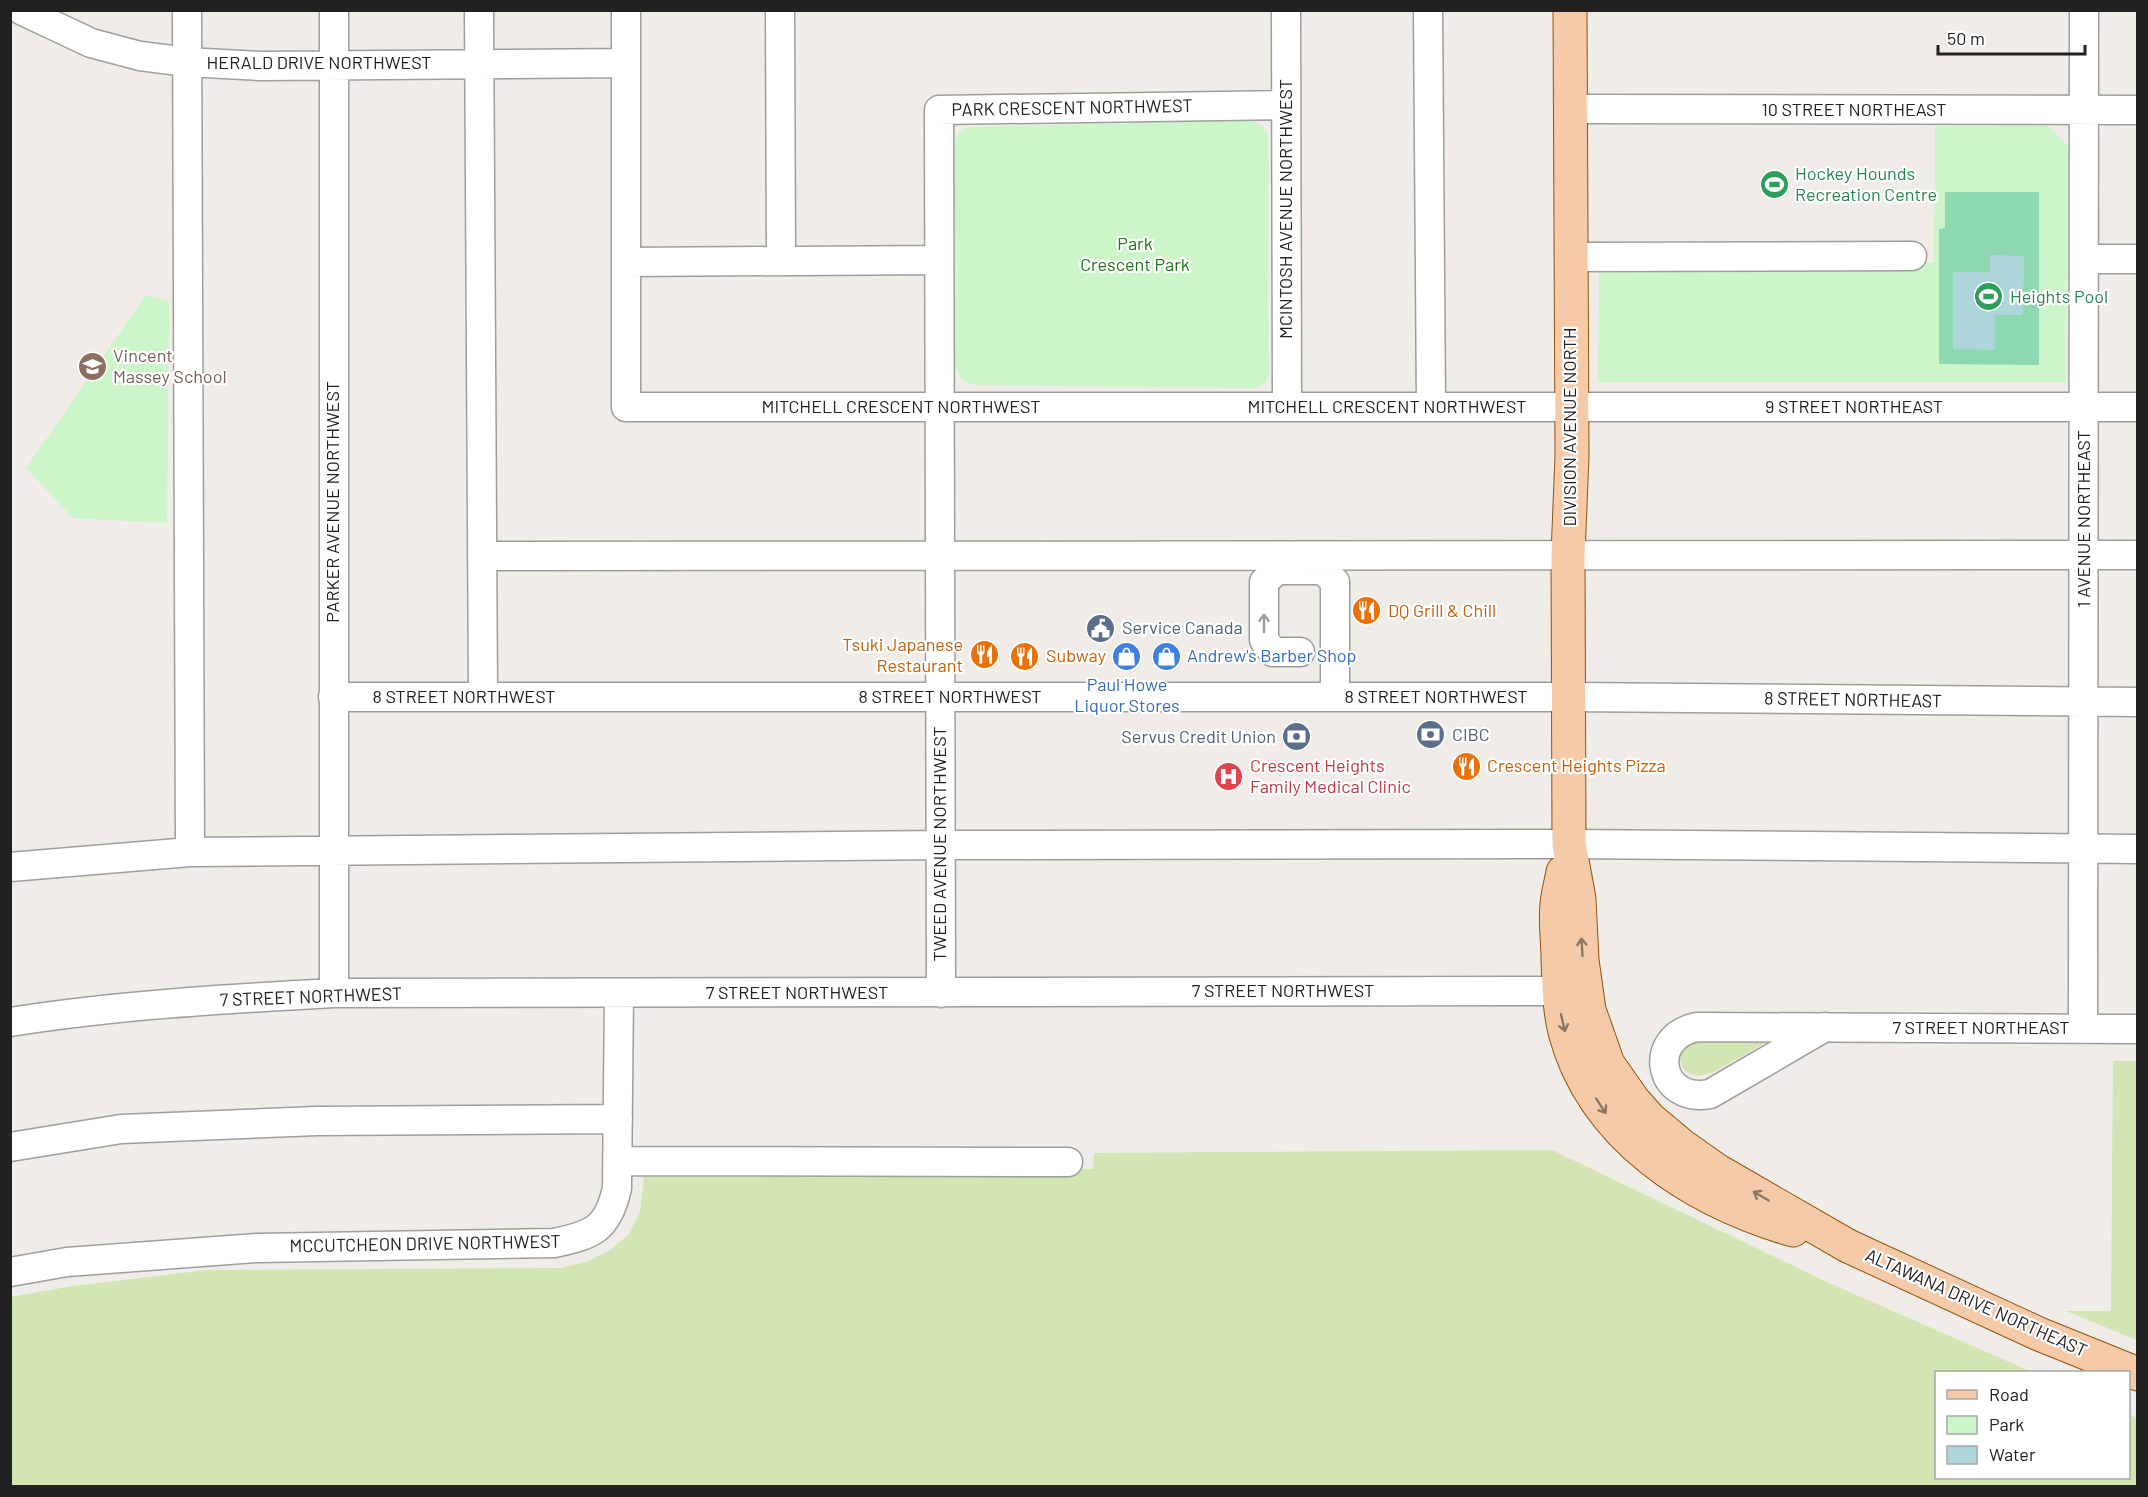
<svg xmlns="http://www.w3.org/2000/svg" width="2148" height="1497" font-family="Barlow,sans-serif">
	<style>
		.grass { fill: #d2e5b3 }
		.park { fill: #ccf5ca }
		.pitch { fill: #8ed8b1 }
		.water { fill: #add6da }
		.lines { fill: none; stroke-linecap: round; stroke-linejoin: round }
		.minor-casing { stroke: #9e9e9e; stroke-width: 31 }
		.major-casing { stroke: #90530d; stroke-width: 35 }
		.minor { stroke: #fff; stroke-width: 28 }
		.major { stroke: #f4caa9; stroke-width: 33 }
		.oneway { stroke: #9b9b9b }
		.oneway2 { stroke: #8a7665 }
		.labels { text-anchor: middle; stroke-width: 4.5; stroke-linejoin: round; paint-order: stroke }
		.street-label { font-size: 18px; fill: #212121; stroke: #fff }
		.leisure-label { font-size: 18px; fill: #27864d; stroke: #fff; text-anchor: start }
		.park-label { font-size: 18px; fill: #1b7816; stroke: #fff }
		.education-label { font-size: 18px; fill: #785e54; stroke: #fff; text-anchor: start }
		.food-label { font-size: 18px; fill: #c56008; stroke: #fff; text-anchor: start }
		.service-label { font-size: 18px; fill: #4e5e75; stroke: #fff; text-anchor: start }
		.shop-label { font-size: 18px; fill: #366cbe; stroke: #fff; text-anchor: start }
		.health-label { font-size: 18px; fill: #be3a42; stroke: #fff; text-anchor: start }
	</style>
	<rect width="100%" height="100%" fill="#f0ece8"/>
	<path class="grass" d="M1691 1040H1765L1763 1044 1712 1073 1697 1076 1685 1071C1676 1057 1682 1050 1691 1040Z
		M2113 1061H2137V1340L2066 1311H2111Z
		M1552 1150 1829 1283 2032 1372H1936V1478H2128L2129 1414 2137 1418V1486H11L10 1297 73 1286 207 1270 560 1268 587 1262 610 1250 629 1234 640 1212 645 1169H1093L1094 1153Z"/>
	<path class="park" d="M1246 120C1258 121 1265 125 1268 137L1269 373C1267 384 1262 387 1251 388L978 385C963 384 958 376 954 362L955 142C957 132 962 128 972 127Z
		M1935 126H2048L2068 146 2066 382H1598L1599 262 1934 263Z
		M146 295 169 301 167 523 73 518 26 468Z"/>
	<path class="pitch" d="M1945 192H2039V365L1939 364V229L1945 228Z"/>
	<path class="water" d="M1990 255 2024 256 2023 315H1995V350L1953 349V272H1990Z"/>
	<g class="lines">
		<defs>
			<path id="minor" d="M21 10 91 43 140 56 187 62 261 66 626 63
				M187 10 190 852
				M479 10 483 697
				M626 10V407H2138
				M780 10 781 260
				M1286 10 1287 407
				M1428 10 1431 407
				M1570 109 2138 110
				M1570 257 1912 256
				M2084 259H2138
				M626 262 939 260
				M482 556 2138 555
				M1300 652H1273L1264 640V582L1277 570H1323L1335 582V697
				M333 697H1568L2138 702
				M10 867 190 852 940 845 1569 844 2138 849
				M334 993V10
				M941 993 939 110 1286 105
				M10 1022C118 1005 225 999 334 993L1582 991
				M1825 1027 1710 1094C1658 1104 1646 1037 1697 1027L2138 1029
				M2083 1028 2084 10
				M10 1147 121 1129 317 1121 618 1119
				M618 1161 1068 1162
				M10 1272 67 1262 257 1248 554 1243C593 1235 608 1229 617 1188L619 993"/>
			<path id="major" d="M1570 10 1572 456 1568 555 1569 844 1579 899 1582 960 1589 1010 1608 1064 1634 1101 1650 1119 1681 1145 1718 1171 1848 1246 2039 1334 2138 1374
				M1563 872C1561 883 1558 893 1557 904 1555 922 1558 941 1558 959 1559 983 1559 1008 1565 1032 1593 1138 1693 1201 1793 1230"/>
		</defs>
		<use href="#minor" class="minor-casing"/>
		<use href="#major" class="major-casing"/>
		<use href="#minor" class="minor"/>
		<use href="#major" class="major"/>
	</g>
	<defs><path id="oneway-shaft" d="M-6 0H5M1.5-3L5.5 0L1.5 3" fill="none" stroke-width="1.6" stroke-linecap="round" stroke-linejoin="round" transform="scale(1.5)"/></defs>
	<use class="oneway" href="#oneway-shaft" transform="translate(1264 623) rotate(-90)"/>
	<g class="oneway2">
		<use href="#oneway-shaft" transform="translate(1582 947) rotate(-93)"/>
		<use href="#oneway-shaft" transform="translate(1563 1023) rotate(77)"/>
		<use href="#oneway-shaft" transform="translate(1601 1106) rotate(57)"/>
		<use href="#oneway-shaft" transform="translate(1761 1196) rotate(-150)"/>
	</g>
	<defs>
		<symbol id="stadium-disc" viewBox="-11 -11 22 22"><circle r="9.5" fill="#2e9e5b" stroke="#fff"/><path d="M0-5a6.5 5 0 1 0 0 10a6.5 5 0 1 0 0-10ZM-3.5-1.8h7v3.6h-7Z" fill="#fff"/></symbol>
		<symbol id="school-disc" viewBox="-11 -11 22 22"><circle r="9.5" fill="#8d6e63" stroke="#fff"/><path d="M0-5L7-2L0 1L-7-2ZM-4 1L0 2.5L4 1V4Q0 6-4 4Z" fill="#fff"/></symbol>
		<symbol id="restaurant-disc" viewBox="-11 -11 22 22"><circle r="9.5" fill="#e8710a" stroke="#fff"/><path d="M-5-6h1v4h1v-4h1v4h1v-4h1v5L-1.5 .5V6h-2V.5L-5-1ZM5-6V6H3V1.5H1.5Q1.5-4 5-6Z" fill="#fff"/></symbol>
		<symbol id="civic-disc" viewBox="-11 -11 22 22"><circle r="9.5" fill="#5c6f8a" stroke="#fff"/><path d="M-.6-6.5H3V-4.5H.6V-3L4-1V1h2V6H-6V1h2V-1L-.6-3ZM-1.2 2.5V6h2.4V2.5Z" fill="#fff"/></symbol>
		<symbol id="shop-disc" viewBox="-11 -11 22 22"><circle r="9.5" fill="#3f7fe0" stroke="#fff"/><path d="M-5-2.5h2.3a2.7 3.5 0 0 1 5.4 0H5L5.5 6h-11ZM-1.5-2.5h3a1.5 2.3 0 0 0-3 0Z" fill="#fff"/></symbol>
		<symbol id="bank-disc" viewBox="-11 -11 22 22"><circle r="9.5" fill="#5c6f8a" stroke="#fff"/><path d="M-6-4H6V4H-6ZM0-2.3a2.3 2.3 0 1 0 0 4.6a2.3 2.3 0 1 0 0-4.6Z" fill="#fff"/></symbol>
		<symbol id="hospital-disc" viewBox="-11 -11 22 22"><circle r="9.5" fill="#e0444e" stroke="#fff"/><path d="M-5-5h3v3.5h4V-5h3V5h-3V1.5h-4V5h-3Z" fill="#fff"/></symbol>
	</defs>
	<g fill-rule="evenodd">
		<use href="#stadium-disc" x="1758" y="168" width="33" height="33"/>
		<use href="#stadium-disc" x="1972" y="280" width="33" height="33"/>
		<use href="#school-disc" x="76" y="350" width="33" height="33"/>
		<use href="#restaurant-disc" x="1350" y="594" width="33" height="33"/>
		<use href="#civic-disc" x="1084" y="612" width="33" height="33"/>
		<use href="#restaurant-disc" x="968" y="638" width="33" height="33"/>
		<use href="#restaurant-disc" x="1008" y="640" width="33" height="33"/>
		<use href="#shop-disc" x="1110" y="640" width="33" height="33"/>
		<use href="#shop-disc" x="1150" y="640" width="33" height="33"/>
		<use href="#bank-disc" x="1414" y="718" width="33" height="33"/>
		<use href="#bank-disc" x="1280" y="720" width="33" height="33"/>
		<use href="#restaurant-disc" x="1450" y="750" width="33" height="33"/>
		<use href="#hospital-disc" x="1212" y="760" width="33" height="33"/>
	</g>
	<g class="labels">
		<g class="street-label">
			<text x="319" y="69">HERALD DRIVE NORTHWEST</text>
			<text transform="translate(1072 108) rotate(-1)" y="6">PARK CRESCENT NORTHWEST</text>
			<text x="1854" y="116">10 STREET NORTHEAST</text>
			<text transform="translate(1286 209) rotate(-90)" y="6">MCINTOSH AVENUE NORTHWEST</text>
			<text x="901" y="413">MITCHELL CRESCENT NORTHWEST</text>
			<text x="1387" y="413">MITCHELL CRESCENT NORTHWEST</text>
			<text x="1854" y="413">9 STREET NORTHEAST</text>
			<text transform="translate(1570 427) rotate(-90)" y="6">DIVISION AVENUE NORTH</text>
			<text transform="translate(333 502) rotate(-90)" y="6">PARKER AVENUE NORTHWEST</text>
			<text transform="translate(2084 519) rotate(-90)" y="6">1 AVENUE NORTHEAST</text>
			<text x="464" y="703">8 STREET NORTHWEST</text>
			<text x="950" y="703">8 STREET NORTHWEST</text>
			<text x="1436" y="703">8 STREET NORTHWEST</text>
			<text transform="translate(1853 700) rotate(1)" y="6">8 STREET NORTHEAST</text>
			<text transform="translate(940 844) rotate(-90)" y="6">TWEED AVENUE NORTHWEST</text>
			<text x="1283" y="997">7 STREET NORTHWEST</text>
			<text x="797" y="999">7 STREET NORTHWEST</text>
			<text transform="translate(311 997) rotate(-2)" y="6">7 STREET NORTHWEST</text>
			<text x="1981" y="1034">7 STREET NORTHEAST</text>
			<text transform="translate(425 1244) rotate(-1)" y="6">MCCUTCHEON DRIVE NORTHWEST</text>
			<text transform="translate(1976 1303) rotate(24)" y="6">ALTAWANA DRIVE NORTHEAST</text>
		</g>
		<g class="leisure-label">
			<text x="1795" y="180">Hockey Hounds<tspan x="1795" dy="21">Recreation Centre</tspan></text>
			<text x="2010" y="303">Heights Pool</text>
		</g>
		<g class="park-label">
			<text x="1135" y="250">Park<tspan x="1135" dy="21">Crescent Park</tspan></text>
		</g>
		<g class="education-label">
			<text x="113" y="362">Vincent<tspan x="113" dy="21">Massey School</tspan></text>
		</g>
		<g class="food-label">
			<text x="1388" y="617">DQ Grill &amp; Chill</text>
			<text x="963" y="651" text-anchor="end">Tsuki Japanese<tspan x="963" dy="21">Restaurant</tspan></text>
			<text x="1046" y="662">Subway</text>
			<text x="1487" y="772">Crescent Heights Pizza</text>
		</g>
		<g class="service-label">
			<text x="1122" y="634">Service Canada</text>
			<text x="1452" y="741">CIBC</text>
			<text x="1276" y="743" text-anchor="end">Servus Credit Union</text>
		</g>
		<g class="shop-label">
			<text x="1187" y="662">Andrew's Barber Shop</text>
			<text x="1127" y="691" text-anchor="middle">Paul Howe<tspan x="1127" dy="21">Liquor Stores</tspan></text>
		</g>
		<g class="health-label">
			<text x="1250" y="772">Crescent Heights<tspan x="1250" dy="21">Family Medical Clinic</tspan></text>
		</g>
	</g>
	<rect width="2148" height="1497" fill="none" stroke="#212121" stroke-width="24"/>
	<rect x="1935" y="1371" width="195" height="108" fill="#ffffff" stroke="#a6a6a6" stroke-width="1.5"/>
	<rect x="1947" y="1390" width="30" height="9" fill="#f4caa9" stroke="#a6a6a6" stroke-width="1.5"/>
	<text x="1989" y="1401" font-size="18" fill="#212121">Road</text>
	<rect x="1947" y="1416" width="30" height="18" fill="#ccf5ca" stroke="#a6a6a6" stroke-width="1.5"/>
	<text x="1989" y="1431" font-size="18" fill="#212121">Park</text>
	<rect x="1947" y="1446" width="30" height="18" fill="#add6da" stroke="#a6a6a6" stroke-width="1.5"/>
	<text x="1989" y="1461" font-size="18" fill="#212121">Water</text>
	<path d="M1938 45v9h147v-9" fill="none" stroke="#212121" stroke-width="3"/>
	<text x="1947" y="45" font-size="18" fill="#212121" stroke="#ffffff" stroke-width="4.5" paint-order="stroke">50 m</text>
</svg>
